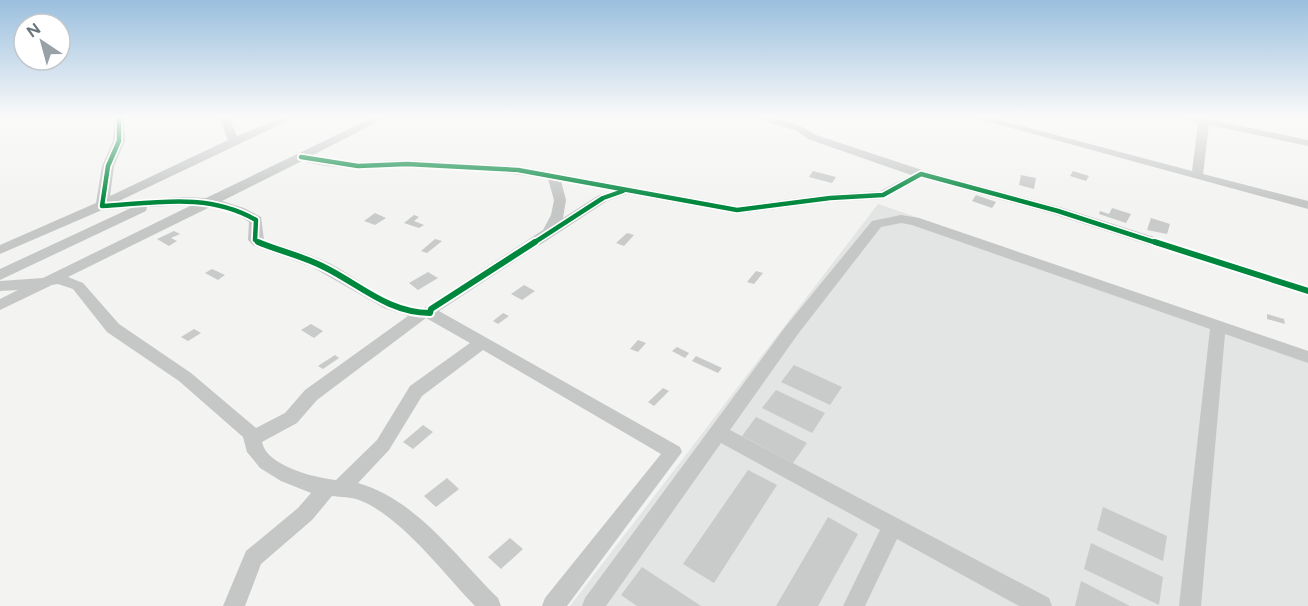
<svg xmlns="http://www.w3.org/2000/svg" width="1308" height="606" font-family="Figtree,sans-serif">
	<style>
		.built { fill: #e3e4e4 }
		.building { fill: #c9caca }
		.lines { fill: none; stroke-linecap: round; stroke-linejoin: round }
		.minor { fill: #c5c7c7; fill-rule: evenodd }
		.cycleway-far1-casing { stroke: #fff; stroke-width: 8 }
		.cycleway-casing { stroke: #fff; stroke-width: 10 }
		.cycleway-far1 { stroke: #00873e; stroke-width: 4.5 }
		.cycleway { stroke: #00873e; stroke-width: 6 }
	</style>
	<rect width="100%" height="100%" fill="#f3f3f1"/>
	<path class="built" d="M878 204 1308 351V606H570Z"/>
	<path class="building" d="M813 171 836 177 832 183 809 177Z
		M1073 171 1089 176 1086 181 1070 176Z
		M1021 175 1036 178 1034 189 1019 185Z
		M976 195 996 202 992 208 972 201Z
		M1112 208 1131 214 1126 223 1099 214 1100 211 1109 214Z
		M375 213 386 218 375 225 364 221Z
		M414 215 419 217 414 221 424 225 419 228 404 223Z
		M1151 218 1170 224 1167 234 1147 230Z
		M174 231 180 234 171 238 177 241 169 246 157 239Z
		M627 233 634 235 624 246 616 243Z
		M435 239 442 241 427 253 421 251Z
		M212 269 225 275 218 280 205 273Z
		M756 271 763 273 754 284 747 282Z
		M428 272 438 278 418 290 409 283Z
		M524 285 535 291 522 300 511 294Z
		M503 313 509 316 498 324 493 321Z
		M1267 314 1284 319 1285 324 1267 319Z
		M311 324 323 331 314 338 301 330Z
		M194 329 201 333 188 341 181 337Z
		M638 340 646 343 638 352 630 349Z
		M677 347 689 353 685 358 672 351Z
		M335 355 339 358 323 369 318 366Z
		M696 356 722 368 718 373 692 361Z
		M794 365 842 387 830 405 781 382Z
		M663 388 669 391 654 406 648 402Z
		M776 390 825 413 812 433 762 408Z
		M756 417 807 443 793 463 742 436Z
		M423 425 433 432 413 449 403 442Z
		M748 470 777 485 714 583 683 564Z
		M447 478 459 489 436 507 424 496Z
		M1103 507 1167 536 1163 561 1097 530Z
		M828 517 858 534 818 606H776Z
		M510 538 523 549 501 569 488 557Z
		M1091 543 1163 577 1159 605 1084 569Z
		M642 567 701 606H637L621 595Z
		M1081 581 1130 606H1075Z"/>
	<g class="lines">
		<path class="minor" d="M114 118H124L125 141 114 166 110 196 228 140 219 118H229L237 136 281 118H294L119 201 182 197 206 198 372 118H385L311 156 358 162 407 160 518 166 737 206 830 194 880 191 911 175 808 139 797 131 755 118C775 116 799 123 816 135L925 171 1063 208 1308 286V296L1053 214 922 178 883 199 830 202 737 214 627 194 607 201 439 311 680 447 682 452 567 606H542L545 598 661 454 483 350 422 396 389 450 358 483C416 499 457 558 498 598L501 606H475C444 574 401 516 359 500 351 497 341 497 332 496L312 520 261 564 245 606H223L246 551 298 508 311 493 281 481 260 468 247 452 243 437 179 381 107 332 73 289 58 284 52 285 0 310V299L18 290 0 291V281L43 278 192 205 147 207 146 211 0 280V269L131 208 102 210 0 254V245L96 203 102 166 113 141ZM302 161C338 171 372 167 408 168 455 169 502 171 548 179L554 200 551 215 543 230 424 308C389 308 359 278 329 263 308 253 286 247 264 240L261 217 244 208 222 201ZM561 181 612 191 599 195 563 218 566 200ZM210 207 235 213 249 222 248 240 254 246 312 267 384 308 408 316 305 390 285 413 256 428 191 373 119 324 83 283 68 277ZM426 318 470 343 410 386 377 440 336 480C316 478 266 466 262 442L297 423 317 400Z
			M975 118H991L1192 171 1198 123 1186 120 1185 118H1203L1308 140V146L1209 125 1203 174 1308 201V209Z
			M901 215 919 218 1308 351V363L1225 334 1201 606H1179L1210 329 912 225 901 223 881 227 798 334 730 430 1049 598 1052 606H1019L897 539 865 606H843L880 530 721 443 606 606H582L585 598 786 326 872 221Z"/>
		<defs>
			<path id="cycleway-far1" d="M119 118V141L108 166 102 206C155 203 208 192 256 220L255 240 261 244
				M301 157 358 166 407 164 518 170 737 210 830 198 883 195 921 174 1058 211 1160 244
				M532 244 603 198 623 191"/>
			<path id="cycleway" d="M258 242C279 251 303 256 324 267 359 284 388 313 430 313L431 309 535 242
				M1155 242 1308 291"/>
		</defs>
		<use href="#cycleway-far1" class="cycleway-far1-casing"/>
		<use href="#cycleway" class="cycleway-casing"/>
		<use href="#cycleway-far1" class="cycleway-far1"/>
		<use href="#cycleway" class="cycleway"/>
	</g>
	<linearGradient id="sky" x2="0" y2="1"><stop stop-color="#9abfde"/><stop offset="0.58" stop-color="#fafaf9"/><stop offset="1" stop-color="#fafaf9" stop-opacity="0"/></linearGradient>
	<rect width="1308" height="202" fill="url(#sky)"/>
	<g transform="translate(42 42) rotate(324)"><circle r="28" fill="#ffffff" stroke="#c2c8cb" stroke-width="1.5"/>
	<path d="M0-4.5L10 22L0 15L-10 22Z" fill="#97a1a6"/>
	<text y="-9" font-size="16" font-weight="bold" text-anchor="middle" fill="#66757e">N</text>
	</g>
</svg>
